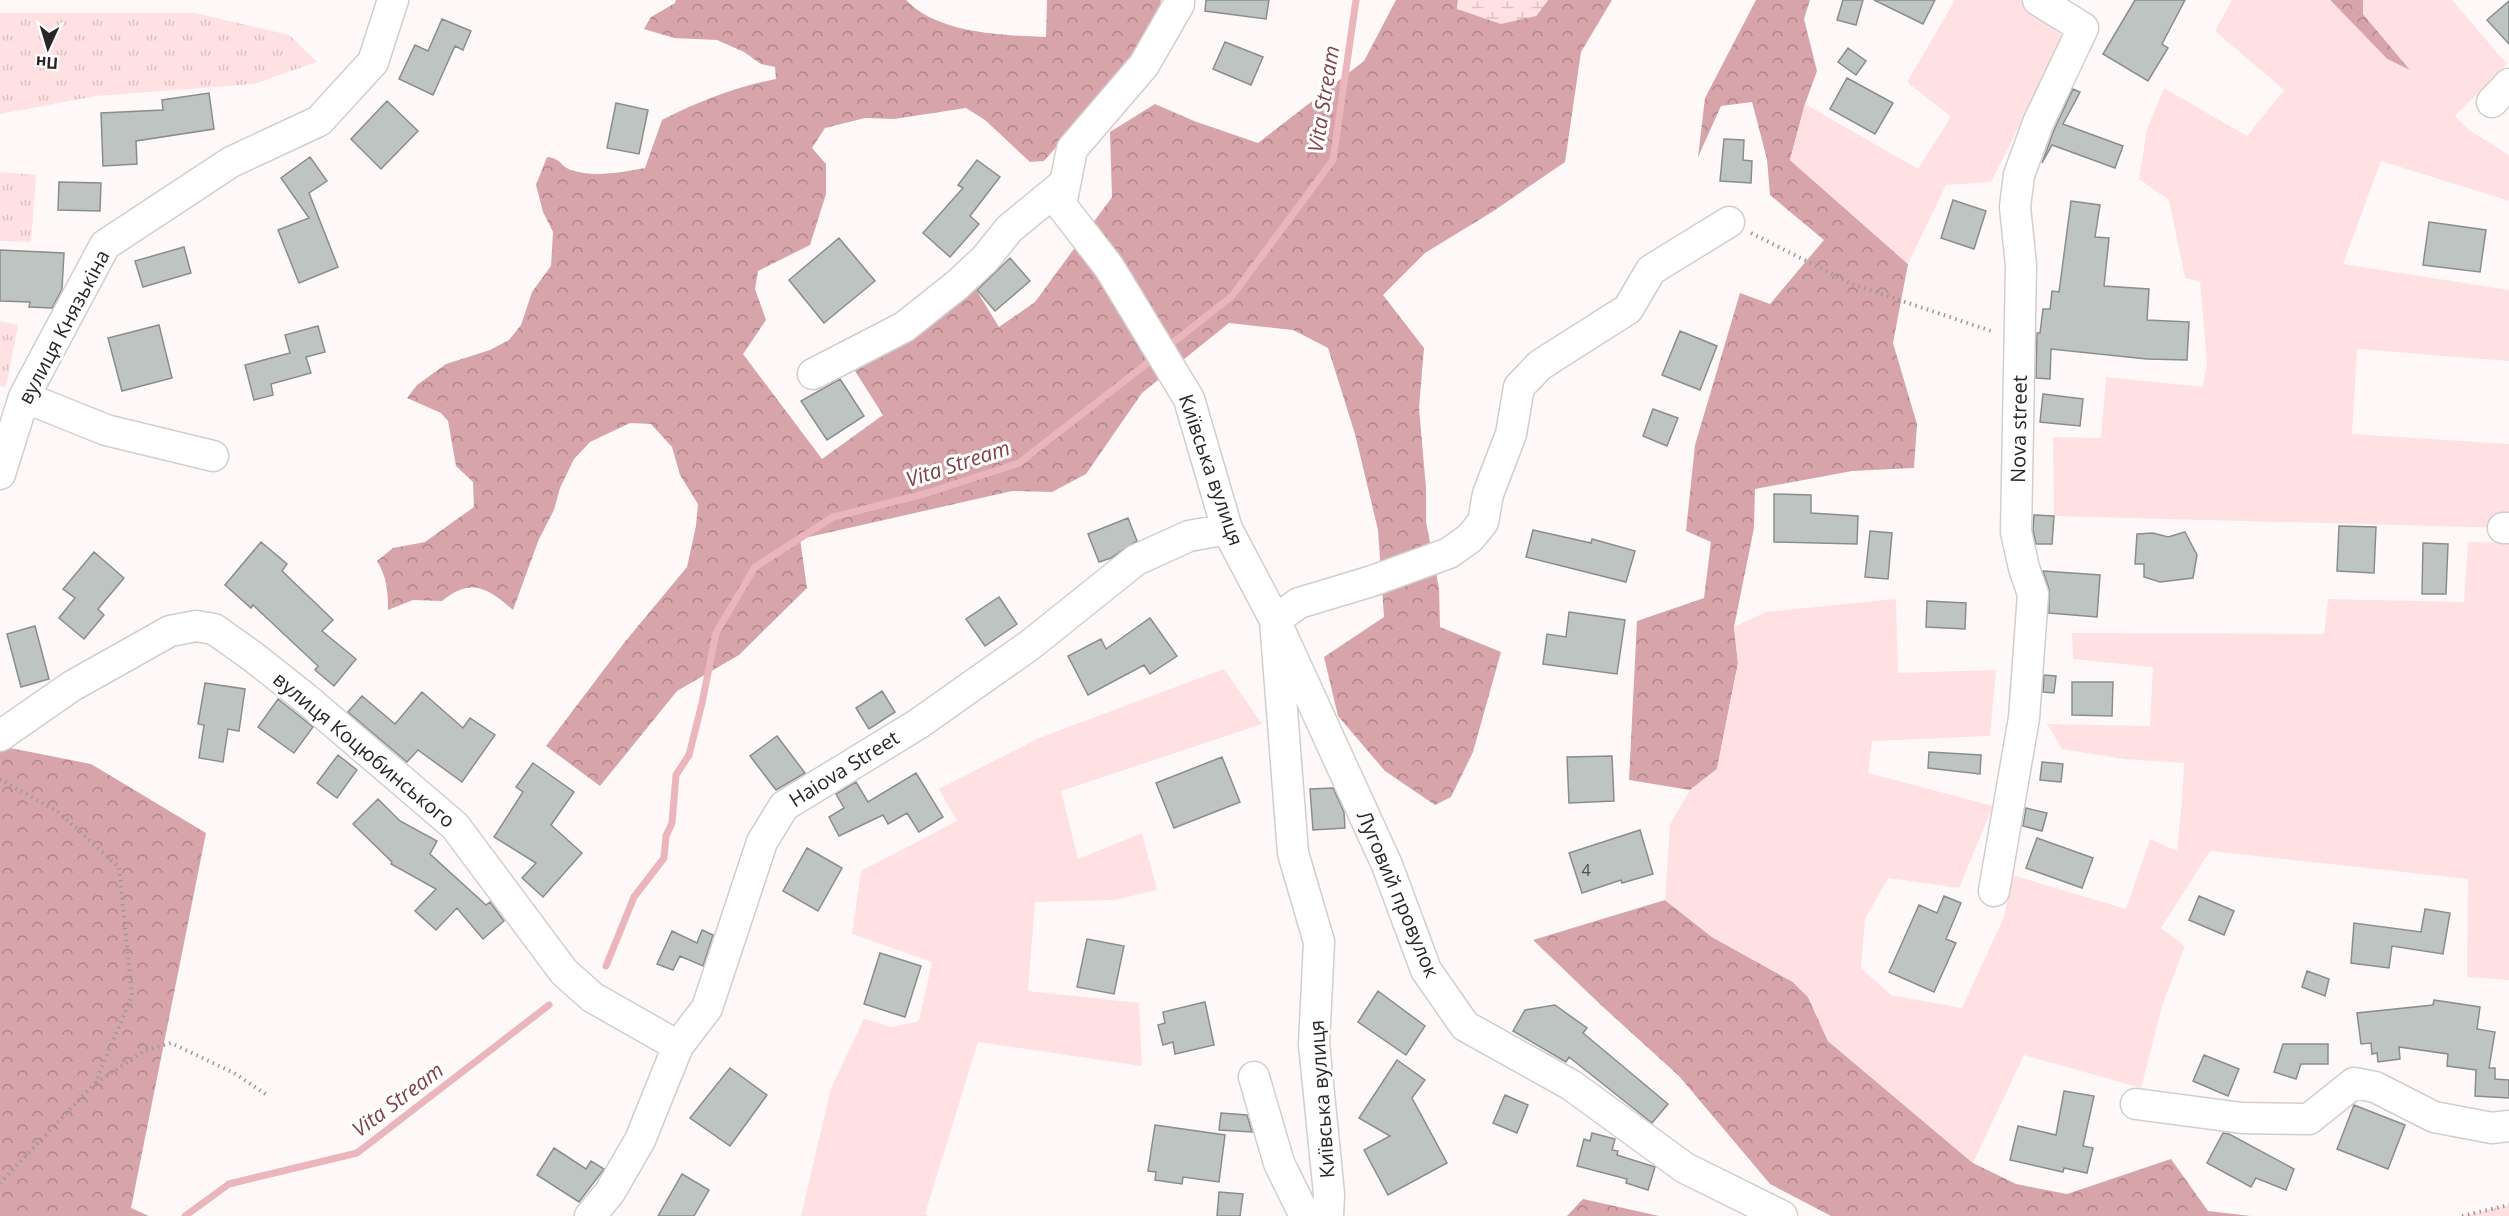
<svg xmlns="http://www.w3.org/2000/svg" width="2509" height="1216" font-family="'Open Sans',sans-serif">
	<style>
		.grass { fill: url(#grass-tufts) }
		.forest { fill: url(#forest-crowns) }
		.wetland { fill: url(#wetland-marsh) }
		.garden { fill: #ffe1e4 }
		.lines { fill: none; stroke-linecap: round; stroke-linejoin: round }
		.stream { stroke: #eab6bc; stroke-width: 7 }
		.building { fill: #bec4c2; stroke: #898e8d; stroke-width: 1.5 }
		.minor-casing { stroke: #d3cece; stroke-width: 33 }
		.path { stroke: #9e9a9a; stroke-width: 4; stroke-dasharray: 1.5 4.5; stroke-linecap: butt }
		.minor { stroke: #fff; stroke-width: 30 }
		.labels { text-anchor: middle; stroke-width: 6; stroke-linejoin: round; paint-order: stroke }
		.number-label { font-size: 16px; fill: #4e4e4d }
		.street-label { font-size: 20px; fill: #282626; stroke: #fff }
		.water-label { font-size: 21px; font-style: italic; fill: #82404b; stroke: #fff }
	</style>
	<defs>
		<pattern id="grass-tufts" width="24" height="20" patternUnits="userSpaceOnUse" patternTransform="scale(1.5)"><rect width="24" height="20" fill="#ffe1e4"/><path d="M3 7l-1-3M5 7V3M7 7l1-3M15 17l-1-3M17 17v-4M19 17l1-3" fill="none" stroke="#dbc1c3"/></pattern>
		<pattern id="forest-crowns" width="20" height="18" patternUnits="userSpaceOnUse" patternTransform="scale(1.5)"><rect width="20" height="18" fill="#d7a4aa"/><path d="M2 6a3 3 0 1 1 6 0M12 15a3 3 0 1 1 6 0" fill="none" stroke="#ae858a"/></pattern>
		<pattern id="wetland-marsh" width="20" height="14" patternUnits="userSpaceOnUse" patternTransform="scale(1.5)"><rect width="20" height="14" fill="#ffe1e4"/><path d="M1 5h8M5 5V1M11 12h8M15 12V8" fill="none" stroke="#dbc1c3"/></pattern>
	</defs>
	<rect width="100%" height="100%" fill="#fef8f9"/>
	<path class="grass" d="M0 13H195L289 35 317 62 254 84 96 96 0 114Z
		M0 172 36 175 31 242 0 241Z
		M0 321 18 325 6 387 0 386Z
		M2509 1205V1216H2462Z"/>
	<path class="forest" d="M676 0H906C938 34 1003 35 1046 37L1047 0H1161L1160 8 1128 65 1044 161 1030 162 985 120 966 108 894 119 865 118 825 128 812 148 826 164V194L810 245 758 271 755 289 766 320 743 354 822 459 883 415 855 371 896 331 975 288 999 327 1035 302 1112 197 1110 132 1155 104 1194 121 1258 143 1364 61 1396 0H1458L1457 9 1536 16 1548 0H1612L1581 52 1565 162 1492 212 1425 253 1383 295 1424 348 1419 408 1426 488V522L1439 588 1440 627 1501 652 1473 752 1451 797 1435 805 1385 771 1338 716 1324 657 1384 617 1378 530 1355 434 1328 348 1293 330 1229 323 1142 393 1086 474 1052 492 1012 491 800 539 807 588 739 655 677 691 600 786 546 746 624 643 687 567 696 526 698 504 680 475 672 447 651 424 630 423 590 442 574 459 560 488 554 510 539 539 513 610C488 588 471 577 442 601L413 600 388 610C388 592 387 577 377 561L393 548 425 542 474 507 473 482 456 466 448 421 441 413 407 398 417 385 446 364 490 350 509 340 521 325 532 292 551 266 553 232 543 212 536 185 547 157C561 158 560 166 571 170 595 178 622 172 645 168L662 120C699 101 736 87 776 79L775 67 761 64 744 52 717 40 674 38 644 29 651 17 675 3Z
		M1756 0H1810L1804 19 1817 71 1805 104 1790 160 1908 264 1893 343 1917 424 1914 468 1852 471 1755 489 1754 528 1734 627 1738 663 1717 769 1690 790 1629 780 1637 621 1704 598 1711 542 1686 531 1695 445 1740 293 1770 304 1824 240 1770 195 1767 159 1752 102 1721 106 1698 157 1705 98Z
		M2330 0H2363V14L2411 71 2387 59Z
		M0 746 91 764 206 833 131 1208 149 1216H0Z
		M1665 900 1712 937 1793 982 1808 997 1828 1041 1973 1163 2016 1184 2067 1194 2171 1159 2208 1211 2251 1216H1831L1770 1184 1679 1076 1602 1006 1533 940Z
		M1583 1199 1659 1216H1567Z"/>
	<path class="wetland" d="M1458 0H1548L1536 16 1501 24 1457 9Z"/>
	<path class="garden" d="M1955 0H2021L2064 38 1991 182 1946 185 1908 264 1790 160 1805 104 1918 169 1951 117 1907 82Z
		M2232 0H2330L2387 59 2410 70 2363 13V0H2452L2507 64 2455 116 2469 130 2509 155V201L2381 161 2343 264 2509 290V361L2357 349 2352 434 2509 444V528L2054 516 2053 437 2101 438 2106 377 2203 387 2207 363 2200 281 2185 278 2169 200 2139 179 2147 129 2164 88 2247 136 2284 90 2215 31Z
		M2468 542 2509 543V980L2467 977 2468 879 2210 851 2161 928 2185 946 2162 1006 2141 1088 2024 1055 1973 1163 1828 1041 1808 997 1793 982 1712 937 1665 900 1670 824 1690 790 1717 769 1738 663 1734 627 1766 612 1896 599 1898 673 1996 670 1990 736 1872 741 1868 773 1993 806 1959 888 1888 878 1865 919 1861 968 1891 995 1962 1008 2004 917 2012 875 2126 909 2150 839 2177 851 2182 802 2184 763 2124 759 2062 749 2047 724 2150 726 2153 667 2073 659 2072 633 2324 634 2328 599 2464 602Z
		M1224 669 1262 724 1061 791 1078 859 1142 833 1157 890 1115 900 1035 902 1028 991 1139 1003 1142 1066 978 1042 925 1214 929 1216H801L831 1088 864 1019 892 1027 919 1021 932 962 852 934 861 871 957 821 939 789 1039 738Z"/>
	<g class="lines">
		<path class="stream" d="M1165 349 1232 296 1333 160 1356 0
			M606 966 634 897 664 858 666 836 672 823 676 775 689 755 702 703 716 633 755 567 833 517 924 494 1019 463 1154 358
			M185 1216 229 1184 357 1153 549 1005"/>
	</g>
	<path class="building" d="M1206 0H1269L1266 19 1205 11Z
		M1843 0H1863L1856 25 1837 20Z
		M1874 0H1935L1923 24Z
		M2135 0H2185L2162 44 2168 48 2148 81 2103 54Z
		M2509 1V44L2487 20Z
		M442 19 471 31 463 50 455 46 433 95 399 79 415 45 428 51Z
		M1225 42 1263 57 1251 85 1213 69Z
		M1848 48 1866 61 1856 75 1838 62Z
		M1847 78 1893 103 1875 134 1830 109Z
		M2073 89 2080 92 2063 124 2123 146 2115 168 2052 145 2042 163 2054 130Z
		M209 93 214 129 136 141 137 164 103 166 101 113 163 110 162 100Z
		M387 101 418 131 381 169 351 139Z
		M616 103 648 110 639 154 607 148Z
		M1724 139 1744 140 1743 160 1752 161 1751 183 1720 181Z
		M310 157 327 181 309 193 338 267 299 283 278 230 309 218 281 178Z
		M977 160 1000 177 970 216 979 224 950 257 923 233 963 188 958 185Z
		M59 182 101 183 100 211 58 210Z
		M1953 200 1986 211 1974 249 1941 238Z
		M2071 201 2100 205 2095 237 2109 238 2104 286 2149 289 2147 320 2189 322 2187 360 2147 359 2051 349 2050 379 2036 378 2037 333H2040L2043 309H2050L2052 291 2059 292Z
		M2429 222 2486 230 2480 272 2423 265Z
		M839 238 875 281 824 323 789 280Z
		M184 247 191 273 143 287 135 261Z
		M0 250 64 253 62 289 52 308 29 307 30 302 0 301Z
		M1010 258 1030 281 995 311 977 290Z
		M159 325 172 378 122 391 108 338Z
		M318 326 325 352 306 357 311 373 271 384 273 395 254 400 245 365 290 353 285 335Z
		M1680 331 1717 346 1700 390 1662 375Z
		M840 379 864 416 827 440 801 401Z
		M2043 394 2083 399 2080 426 2040 422Z
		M1653 409 1678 418 1667 446 1643 436Z
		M1774 494 1811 495V513L1858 516 1857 544 1774 542Z
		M2034 515 2054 516 2052 544H2036L2033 530Z
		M1128 518 1137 541 1111 558 1099 562 1088 534Z
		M2339 526 2376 527 2374 573 2337 571Z
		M1533 530 1591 543 1592 539 1635 551 1626 582 1526 557Z
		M1870 531 1892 533 1888 579 1865 577Z
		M2185 532 2197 555 2193 578 2160 582 2144 577V564H2135L2137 534 2153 533 2168 537Z
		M261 542 287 564 282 571 333 620 322 631 356 659 334 686 315 670 318 666 253 605 251 608 225 585Z
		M2423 543 2448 544 2446 594H2422Z
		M94 552 124 578 98 609 104 615 84 639 59 618 75 598 63 589Z
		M2043 571 2100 575 2097 617 2049 613V589Z
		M999 597 1017 624 985 646 966 619Z
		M1927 601 1966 603 1965 629 1926 627Z
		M1569 612 1625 620 1617 674 1543 664 1547 634 1566 637Z
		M1150 618 1177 656 1150 674 1144 665 1088 695 1068 656 1101 639 1106 649Z
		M35 626 49 679 21 687 7 634Z
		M2044 675 2056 676 2054 693 2043 692Z
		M2072 682H2113L2112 716 2072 715Z
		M205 683 245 689 239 731 228 729 223 762 199 758 204 725 198 724Z
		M882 691 895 712 869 729 856 708Z
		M422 692 463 728 470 718 495 735 462 782 418 750 407 762 348 712 362 696 395 724Z
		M278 699 313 727 294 753 258 727Z
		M777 736 805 773 776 790 750 756Z
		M1929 752 1981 755 1980 774 1928 768Z
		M338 755 357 770 337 798 317 783Z
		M1612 756 1614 801 1569 803 1567 757Z
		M1222 757 1240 802 1174 828 1156 783Z
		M2042 762 2063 764 2061 782 2040 780Z
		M533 763 574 792 551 825 582 853 543 897 522 878 536 863 494 837 523 792 516 787Z
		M916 773 943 817 919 832 907 813 888 824 883 815 839 836 829 817 844 808 836 794 856 782 868 802Z
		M1333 788 1344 812 1345 828 1313 830 1310 789Z
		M378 799 400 821 437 841 430 854 486 905 490 902 504 921 483 939 457 908 436 930 415 911 436 889 391 864 392 862 353 824Z
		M2026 808 2047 813 2042 831 2023 826Z
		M1640 830 1653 874 1622 883 1621 880 1582 893 1569 853Z
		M2037 838 2093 858 2082 888 2026 868Z
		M807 848 842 868 818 911 783 891Z
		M1944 896 1961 903 1946 939 1956 943 1934 992 1889 972 1919 905 1937 913Z
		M2199 896 2234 911 2224 935 2189 920Z
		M2425 909 2450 913 2443 954 2392 946 2389 968 2351 963 2354 923 2421 932Z
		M702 930 713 935 703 966 680 956 673 970 657 964 672 931 697 943Z
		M1087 939 1124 946 1114 994 1077 987Z
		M880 953 921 966 905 1017 864 1004Z
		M2307 971 2329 979 2325 996 2302 987Z
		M1378 991 1425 1026 1406 1055 1358 1022Z
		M2434 1000 2480 1007 2477 1029 2495 1032 2489 1068H2495V1079L2509 1080V1098L2475 1096 2476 1070 2447 1066 2448 1054 2399 1047 2400 1059 2378 1062 2377 1053 2372 1054 2371 1043 2361 1044 2357 1013 2433 1005Z
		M1205 1002 1214 1045 1175 1054 1173 1042 1163 1045 1158 1025 1165 1023 1163 1012Z
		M1555 1005 1587 1028 1583 1033 1668 1104 1652 1123 1569 1057 1566 1062 1513 1031 1525 1010Z
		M2283 1044H2328V1064H2301L2296 1079 2274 1072Z
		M2204 1055 2239 1069 2228 1096 2193 1081Z
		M1397 1060 1425 1080 1412 1098 1447 1163 1388 1195 1364 1150 1390 1136 1359 1118Z
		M730 1068 767 1095 730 1146 690 1118Z
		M2064 1091 2094 1096 2083 1146 2093 1148 2087 1173 2064 1168 2063 1172 2010 1160 2018 1126 2056 1135Z
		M1505 1095 1528 1105 1517 1133 1493 1123Z
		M2354 1105 2405 1125 2388 1169 2337 1149Z
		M1221 1113 1247 1115 1252 1132 1219 1130Z
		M1155 1125 1225 1135 1219 1182 1183 1177 1182 1184 1155 1180 1156 1172 1148 1171Z
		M1592 1133 1615 1139 1612 1150 1618 1151 1617 1155 1655 1167 1648 1190 1626 1183 1627 1179 1577 1166 1584 1139 1590 1141Z
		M2223 1133 2229 1134 2294 1169 2286 1190 2256 1178 2251 1187 2207 1163Z
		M554 1148 586 1169 591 1161 604 1169 579 1202 537 1175Z
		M682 1174 709 1190 694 1216H658Z
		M1219 1192 1243 1194 1240 1216H1217Z"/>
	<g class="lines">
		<defs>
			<path id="minor" d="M1179 0V4L1144 65 1072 149 1061 205 1109 267 1189 399 1227 529 1275 620 1293 853 1319 942 1314 1044 1329 1194 1328 1216
				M2492 102 2509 84
				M1729 222 1651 270 1628 309 1540 365 1519 387 1511 434 1488 494 1483 522 1470 538 1449 553 1372 581 1299 603 1275 620 1387 865 1426 970 1465 1026 1571 1085 1685 1168 1782 1216
				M813 374 904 327 957 285 985 259 1009 229 1065 183
				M24 397 106 430 213 456
				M0 474 24 397 105 245 231 162 319 121 373 62 393 0
				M2503 528H2509
				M0 736 72 686 170 631 196 626 214 629 252 656 304 697 455 826 564 972 592 997 678 1046
				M1994 891 2024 718 2033 594 2024 568 2016 532 2021 265 2015 207 2019 175 2038 123 2083 28 2038 0
				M1254 1077 1279 1163 1305 1216
				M2136 1104 2242 1118 2309 1119 2354 1083 2375 1087 2434 1117 2492 1128 2509 1126
				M590 1216 610 1192 640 1140 678 1046 707 1008 762 842 784 806 918 724 1030 645 1136 560 1189 536 1227 529"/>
		</defs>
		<use href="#minor" class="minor-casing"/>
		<path class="path" d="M1751 233 1852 284 1994 332
			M0 779 58 812 119 867 132 996 95 1083 0 1183
			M96 1083 144 1051 171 1043 234 1073 267 1095
			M2462 1216 2509 1205"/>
		<use href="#minor" class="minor"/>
	</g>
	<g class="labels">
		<g class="number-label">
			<text x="1586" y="876">4</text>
		</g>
		<g class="street-label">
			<text transform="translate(64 327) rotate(-62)" y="7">вулиця Князькіна</text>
			<text transform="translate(2019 429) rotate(-89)" y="7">Nova street</text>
			<text transform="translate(1211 470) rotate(71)" y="7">Київська вулиця</text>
			<text transform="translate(364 750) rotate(40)" y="7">вулиця Коцюбинського</text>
			<text transform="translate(844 769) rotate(-32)" y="7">Haiova Street</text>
			<text transform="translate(1398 894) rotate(67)" y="7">Луговий провулок</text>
			<text transform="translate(1322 1099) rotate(-94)" y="7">Київська вулиця</text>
		</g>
		<g class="water-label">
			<text transform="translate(1324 99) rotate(-81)" y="7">Vita Stream</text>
			<text transform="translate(958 464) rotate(-18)" y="7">Vita Stream</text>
			<text transform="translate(398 1100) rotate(-37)" y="7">Vita Stream</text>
		</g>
	</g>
	<g transform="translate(48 48) rotate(184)" stroke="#ffffff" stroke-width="4.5" paint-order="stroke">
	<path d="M0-4.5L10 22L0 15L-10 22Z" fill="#282626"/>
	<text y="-9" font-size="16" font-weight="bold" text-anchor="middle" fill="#282626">Пн</text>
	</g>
</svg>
